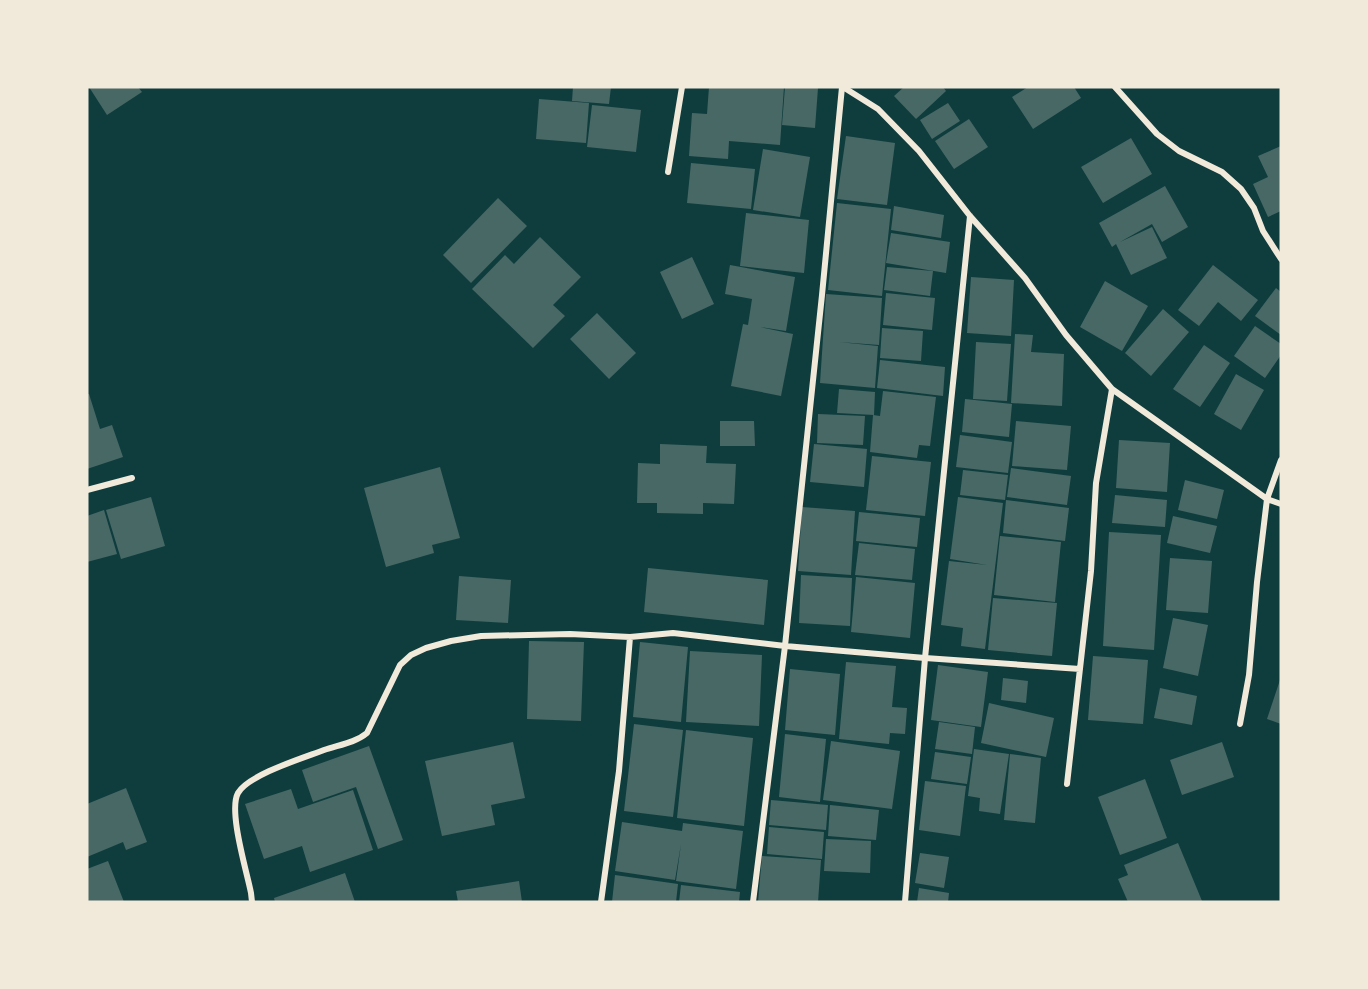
<svg xmlns="http://www.w3.org/2000/svg" width="1368" height="989" font-family="Raleway,sans-serif">
	<style>
		.building { fill: #486865 }
		.lines { fill: none; stroke-linecap: round; stroke-linejoin: round }
		.minor { stroke: #f1e9da; stroke-width: 6 }
	</style>
	<rect width="100%" height="100%" fill="#0f3d3e"/>
	<path class="building" d="M89 87H138L142 92 107 115Z
		M573 87H611L609 104 572 101Z
		M709 87H784L780 145 729 141 728 159 689 156 692 113 707 114Z
		M785 87 818 88 815 128 782 125Z
		M904 87H943L946 91 916 119 894 96Z
		M1028 87H1074L1081 98 1033 129 1012 97Z
		M539 99 589 103 586 143 536 139Z
		M948 103 960 121 932 139 920 120Z
		M592 105 641 110 636 152 587 147Z
		M969 119 988 147 954 169 935 141Z
		M846 136 895 143 887 205 837 199Z
		M1131 138 1152 174 1103 203 1081 167Z
		M1281 146V211L1268 217 1253 184 1268 177 1258 156Z
		M763 149 810 157 800 217 753 210Z
		M691 163 755 169 751 209 687 203Z
		M1165 186 1188 227 1162 242 1152 224 1120 242 1152 227 1167 258 1131 275 1116 244 1112 247 1099 223Z
		M498 198 527 226 471 283 443 255Z
		M837 203 891 209 882 296 828 290Z
		M894 206 944 215 941 238 891 230Z
		M746 213 809 220 804 273 740 266Z
		M891 233 950 242 946 273 886 263Z
		M540 237 581 277 553 305 565 316 533 348 472 289 505 255 514 264Z
		M692 257 714 304 682 319 660 272Z
		M730 265 795 277 786 331 760 327 793 334 781 396 731 386 743 324 748 325 752 299 725 294Z
		M1213 265 1258 300 1241 321 1218 302 1199 326 1178 310Z
		M887 267 933 271 930 296 884 290Z
		M971 277 1014 280 1011 336 967 333Z
		M1105 281 1148 306 1122 351 1080 327Z
		M1276 288 1281 292V335L1255 316Z
		M886 293 935 298 932 330 883 325Z
		M826 294 882 298 879 345 839 342 878 346 875 388 820 383Z
		M1163 309 1189 332 1151 376 1125 353Z
		M597 313 636 353 609 379 570 339Z
		M1255 326 1281 344V355L1265 378 1234 356Z
		M882 328 923 331 921 361 880 358Z
		M1015 334 1033 335 1031 352 1064 354 1062 406 1011 403Z
		M976 342 1011 344 1007 401 973 399Z
		M1204 345 1230 363 1200 407 1173 389Z
		M880 360 945 367 943 396 877 388Z
		M1236 374 1264 390 1241 430 1214 414Z
		M839 389 875 392 874 415 837 413Z
		M883 391 936 397 930 446 919 445 917 458 870 452 873 415 880 416Z
		M87 394H89L100 429 112 425 123 457 87 469Z
		M965 399 1012 404 1009 437 962 432Z
		M818 414 865 416 863 445 817 443Z
		M720 421H754L755 446H720Z
		M1016 421 1071 426 1067 470 1012 466Z
		M960 435 1012 442 1008 473 956 467Z
		M1119 440 1170 443 1167 492 1116 488Z
		M660 444 707 446 706 463 736 464 734 504 703 503V514L657 513V503H637L638 463 660 464Z
		M814 444 867 449 864 487 810 482Z
		M872 456 931 462 925 516 866 510Z
		M440 467 460 538 432 545 434 553 386 567 364 488Z
		M1011 468 1071 476 1067 505 1007 497Z
		M963 470 1008 475 1005 500 960 495Z
		M1185 480 1224 490 1217 519 1178 510Z
		M1115 495 1167 500 1165 527 1112 523Z
		M151 497 165 546 121 559 106 510Z
		M958 497 1003 503 985 649 961 646 963 628 941 625 949 561 987 565 950 559Z
		M1006 500 1069 508 1065 541 1003 533Z
		M802 507 855 511 851 575 798 571Z
		M104 510 117 554 87 562V516Z
		M859 512 920 518 917 547 856 541Z
		M1173 516 1217 526 1210 553 1167 543Z
		M1109 532 1161 535 1154 650 1103 646Z
		M1000 536 1061 542 1055 602 994 595Z
		M859 543 915 549 912 580 855 575Z
		M1170 558 1212 561 1208 613 1166 610Z
		M648 568 768 580 764 625 644 612Z
		M801 575 852 578 850 626 799 623Z
		M459 576 511 580 508 623 456 620Z
		M856 577 915 583 910 638 851 632Z
		M993 598 1057 603 1052 656 988 650Z
		M1173 618 1208 625 1198 676 1163 668Z
		M529 641 584 642 581 721 527 719Z
		M640 642 688 647 681 722 633 717Z
		M690 651 762 655 759 726 686 722Z
		M1093 656 1148 660 1143 724 1088 720Z
		M846 662 896 666 892 707 907 708 905 734 890 733 889 744 839 739Z
		M938 665 988 672 981 727 931 720Z
		M790 669 840 674 835 735 785 730Z
		M1281 677V724L1267 719Z
		M1003 678 1028 681 1026 703 1001 700Z
		M1160 688 1197 696 1192 725 1154 718Z
		M989 703 1054 718 1046 757 981 743Z
		M939 722 975 727 972 754 935 749Z
		M634 724 683 730 673 817 624 811Z
		M686 730 753 738 744 826 677 818Z
		M785 734 826 739 820 802 779 797Z
		M831 741 900 751 892 809 823 800Z
		M513 742 525 798 491 805 495 825 442 836 425 761Z
		M1222 742 1234 777 1182 795 1170 760Z
		M369 746 403 840 378 849 356 787 313 802 302 770Z
		M974 749 1009 754 1000 814 979 811 980 798 968 796Z
		M935 752 971 757 967 784 931 779Z
		M1010 754 1041 758 1035 823 1004 820Z
		M1145 779 1167 838 1120 855 1098 797Z
		M925 781 966 786 960 836 919 830Z
		M126 788 147 842 126 850 123 842 87 857V804Z
		M291 789 298 809 353 790 373 850 310 872 302 846 264 859 245 804Z
		M771 800 828 805 826 830 769 825Z
		M830 805 879 810 876 840 828 836Z
		M622 822 682 831 683 823 743 831 736 889 676 881 681 844 675 880 615 871Z
		M769 827 824 832 822 859 767 854Z
		M826 839 871 841 870 873 824 871Z
		M1178 843 1202 901 1199 902H1128L1118 879 1128 875 1124 865Z
		M920 853 949 857 944 888 915 883Z
		M762 856 821 860 818 902H758Z
		M108 861 124 902H87V869Z
		M345 873 355 902H275L274 898Z
		M615 875 678 884 676 902H612Z
		M519 881 522 902H458L456 891Z
		M681 885 740 892 739 902H679Z
		M919 888 949 893 948 902H917Z"/>
	<g class="lines">
		<path class="minor" d="M843 87 878 109 919 151 970 216 1025 278 1066 335 1112 389 1267 499 1281 504
			M1115 87 1157 134 1179 151 1222 172 1241 189 1254 208 1263 231 1281 259
			M668 172 682 87
			M87 490 132 478
			M1240 724 1249 675 1257 582 1267 499 1281 460
			M1067 784 1091 571 1096 483 1112 389
			M252 902 251 893C247 872 228 811 238 793 248 775 303 758 324 750 338 745 355 743 367 733L400 665 411 655 426 648 451 641 481 636 570 634 630 637 673 633 785 646 925 658 1080 669
			M601 902 619 771 630 637
			M753 902 785 646 822 295 842 87
			M905 902 925 658 970 216"/>
	</g>
	<rect width="1368" height="989" fill="none" stroke="#f1e9da" stroke-width="177"/>
</svg>
